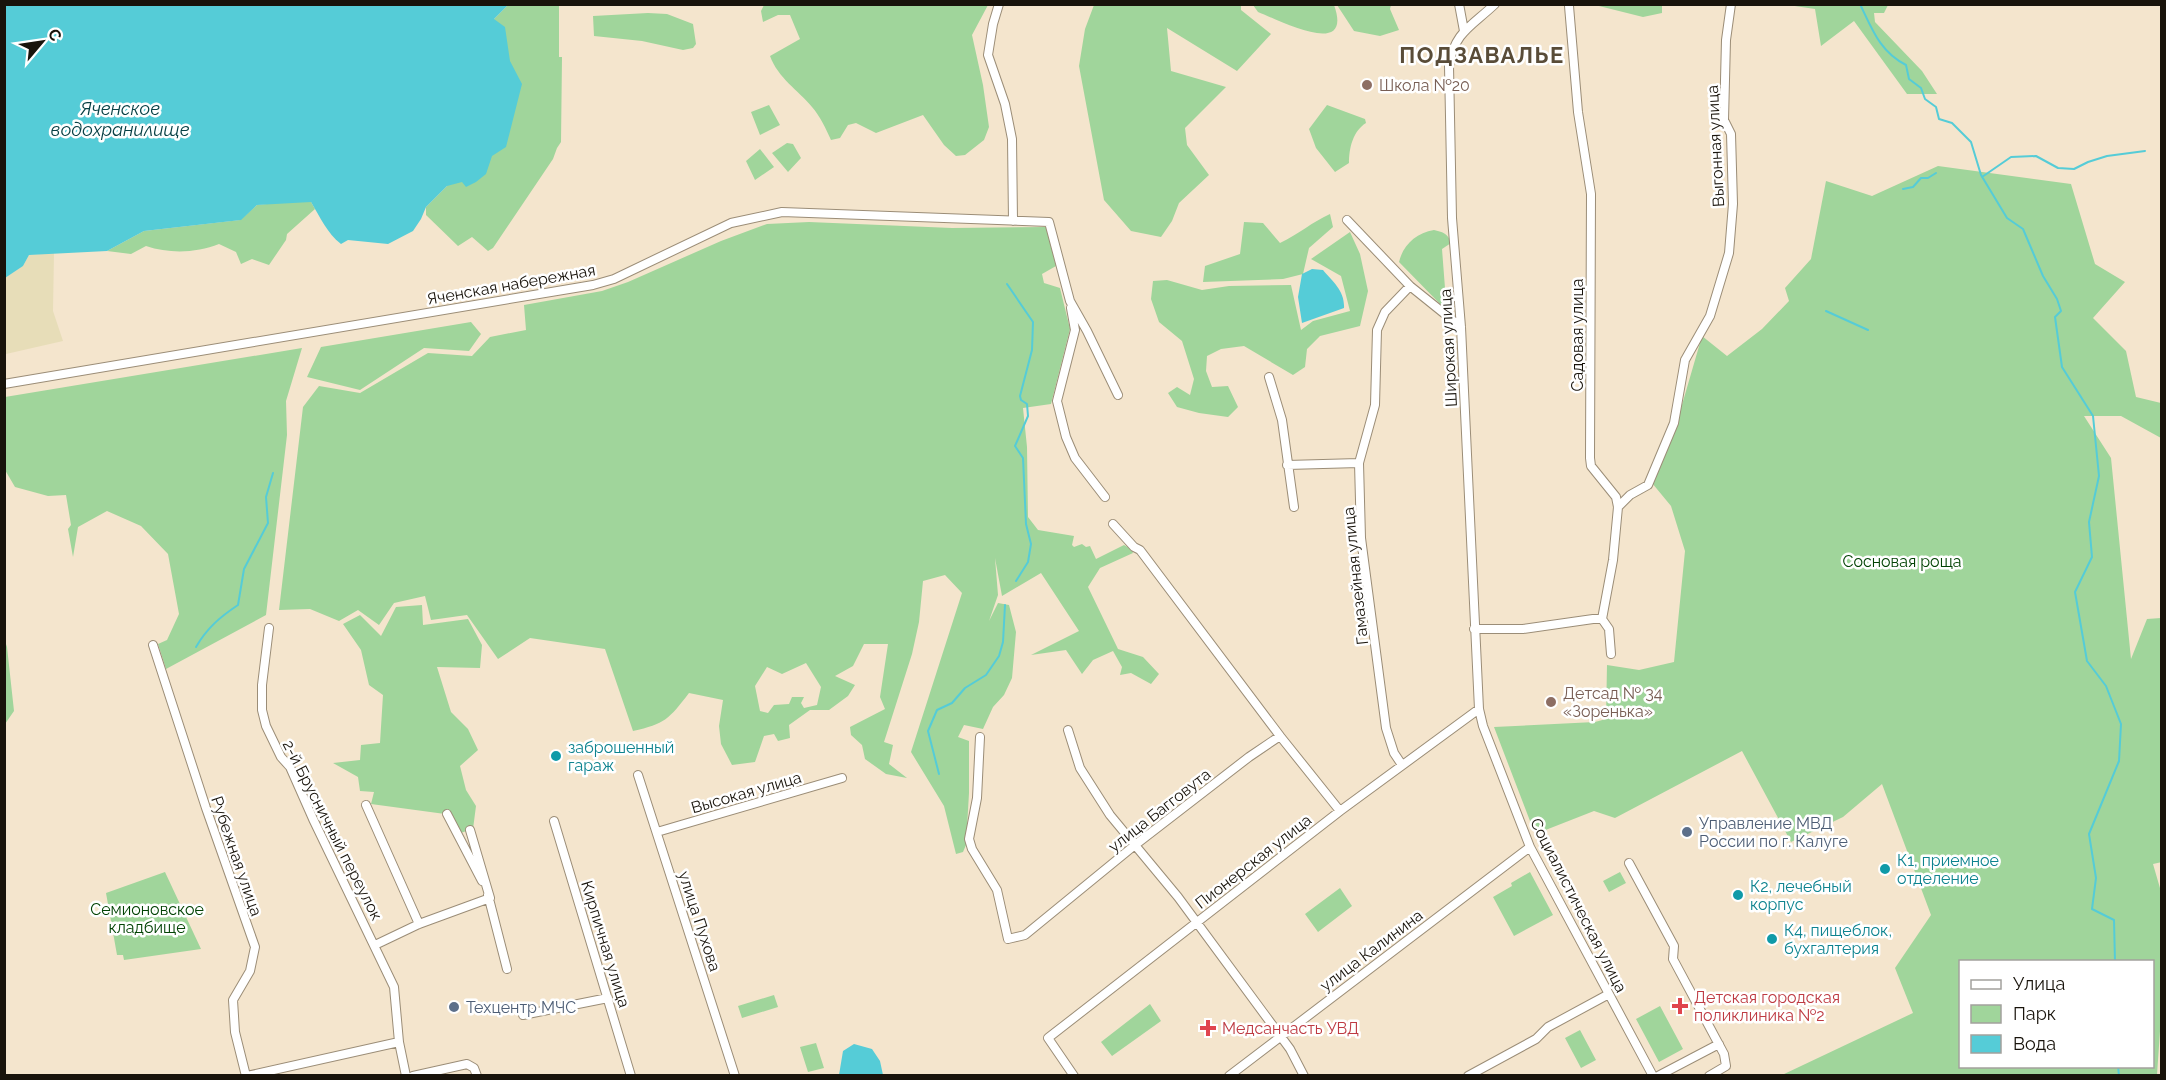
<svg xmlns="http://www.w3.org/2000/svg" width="2166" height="1080" font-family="Raleway,sans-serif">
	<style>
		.green { fill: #a0d59b; fill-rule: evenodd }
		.sand { fill: #e7ddb8 }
		.water { fill: #55ccd7 }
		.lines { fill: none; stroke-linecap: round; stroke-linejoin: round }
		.stream { stroke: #55ccd7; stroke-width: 2 }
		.minor-casing { stroke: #9b8d77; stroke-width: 10 }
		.minor { stroke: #fff; stroke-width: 8 }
		.education-dot { fill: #8d6e63; stroke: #fff; stroke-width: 2 }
		.culture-dot { fill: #0f9aa8; stroke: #fff; stroke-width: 2 }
		.service-dot { fill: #5c6f8a; stroke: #fff; stroke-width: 2 }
		.health-dot { fill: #e0444e; stroke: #fff; stroke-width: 2 }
		.labels { text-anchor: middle; stroke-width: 5; stroke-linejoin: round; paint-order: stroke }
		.education-label { font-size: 16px; fill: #785e54; stroke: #fff; text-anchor: start }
		.street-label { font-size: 16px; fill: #18130b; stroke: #fff }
		.park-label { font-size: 16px; fill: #024304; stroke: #fff }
		.culture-label { font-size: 16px; fill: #0d838f; stroke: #fff; text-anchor: start }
		.service-label { font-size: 16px; fill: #4e5e75; stroke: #fff; text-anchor: start }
		.health-label { font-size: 16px; fill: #be3a42; stroke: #fff; text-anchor: start }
		.water-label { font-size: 18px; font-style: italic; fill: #074045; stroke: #fff }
		.district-label { font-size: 22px; font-weight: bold; letter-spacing: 1.5px; fill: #594c38; stroke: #fff }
	</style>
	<rect width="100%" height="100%" fill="#f4e5cd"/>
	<path class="green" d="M508 5H559V57H562L561 142 557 148 553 159 493 248 488 251 472 237 458 246 426 215V207L447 186 494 19Z
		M764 5H988L972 35 983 85 989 127 984 140 965 155 956 156 944 145 923 115 876 133 856 123 848 125 840 138 831 140C826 129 820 116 812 107 798 90 778 78 770 56L800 39 790 15H778L763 22 761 11Z
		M1094 5H1241V10L1271 34 1237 71 1167 28 1171 71 1226 87 1185 128 1187 145 1209 175 1179 203 1172 221 1161 237 1131 231 1104 200 1079 66 1085 29Z
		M1253 5H1334C1354 60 1279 20 1258 12Z
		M1337 5H1391L1390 9 1399 30 1380 36 1354 31Z
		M1595 5H1662V13L1643 17Z
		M1788 5H1888L1884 13H1874L1875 22 1922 71 1937 94H1907L1854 21 1821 46 1815 9Z
		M648 13 667 14 693 24 696 44 693 48 683 50 642 41 594 36 593 16Z
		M769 105 780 125 760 135 751 112Z
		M1327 105 1365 119 1366 123C1353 131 1349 148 1349 163L1335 172 1316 148 1309 129Z
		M787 143 793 144 801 158 788 172 772 153Z
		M760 149 774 167 755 180 746 161Z
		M1938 166 2071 184 2095 264 2125 282 2093 318 2126 351 2136 397 2161 403V438L2121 416H2084L2111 458 2131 659 2147 619 2161 618 2162 862 2153 864 2162 895V1002L2157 1075H1782L1913 1013 1895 968 1931 915 1882 784 1843 817 1791 842 1742 751 1615 818 1594 811 1543 831 1530 821 1494 727 1595 722 1606 719 1607 665 1639 670 1674 662 1685 551 1671 506 1652 483 1677 422 1702 336 1727 356 1762 329 1789 301 1785 288 1811 259 1826 181 1872 196ZM1960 962H2152V1066H1960Z
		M286 202H311L315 209 287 234 286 240 269 265 252 259 241 264 236 252 219 244C196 253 170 254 146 246L131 254 107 251 144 231 240 220 257 205Z
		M1330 214 1333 227 1309 248 1303 274 1283 279 1203 282 1205 266 1240 254 1244 222 1263 223 1280 243C1299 234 1312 222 1330 214Z
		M809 222 952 228 1046 227 1056 266 1042 274 1044 283 1060 288 1070 329 1051 404 1023 408 1027 447 1028 517 1038 530 1074 536 1072 545 1074 547 1082 544 1086 547 1090 546 1096 559 1124 545 1131 549 1133 553 1100 568 1088 587 1118 649 1143 657 1159 674 1151 684 1131 673 1120 675 1122 667 1113 651 1093 660 1082 674 1066 650 1031 655 1079 631 1041 573 1002 596 995 558 998 595 989 621 998 603 1009 605 1016 632 1012 678 1004 695 993 707 983 729 964 725 958 737 969 741V793L966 845 963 852 956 854 944 806 911 752 962 593 945 575 923 581 919 622 912 654 884 742 893 745 889 764 907 778 886 774 865 759 862 745 851 735 850 727 885 709 880 697 888 644H864L853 666 835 676 855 685 848 696 829 710H810L789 725 790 738 778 741 774 734 764 736 755 762 732 765 721 744 719 726 723 700 689 693C669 719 665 724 633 731L605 649 530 638 498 659 467 615 431 620 425 596 394 603 379 625 358 610 339 621 310 609 279 610 303 407 319 386 360 393 428 353 472 356 490 337 526 330 524 305 602 291 628 282 721 241 767 224ZM806 663 821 687 817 705 804 708 801 703 804 697H792L789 704 774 705 768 713 760 711 755 686 767 667 782 674Z
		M1434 230C1442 232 1448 233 1451 243L1442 249 1445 288 1453 295 1455 302 1451 307 1445 309 1399 262C1403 245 1416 233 1434 230Z
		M1350 232 1360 254 1368 291 1360 326 1320 336 1307 349 1305 367 1293 375 1244 346 1221 349 1207 356 1206 371 1212 387 1228 386 1238 407 1228 417 1199 413 1177 407 1168 393 1177 387 1190 395 1194 379 1182 341 1159 322 1151 299 1153 281 1167 280 1202 290 1229 286 1291 285 1301 330 1313 321 1350 311 1341 276 1311 259Z
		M471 322 481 334 469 351 424 348 360 390 307 377 321 347Z
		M302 348 286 401 287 435 266 615 166 669 158 644 167 640 179 614 168 554 141 526 107 511 78 527 73 557 68 529 71 525 66 495 48 496 15 487 5 470V397Z
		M422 605 423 625 468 619 482 645 480 668 437 667 451 712 468 729 478 750 460 766 466 790 476 806 473 829 454 835 445 814 371 804 374 792 360 791 358 777 333 763 360 760 361 745 380 743 383 695 369 685 361 650 343 624 360 615 381 636 396 607Z
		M5 641 7 647 14 711 5 724Z
		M165 872 201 949 124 960 123 955H117L106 893Z
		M1530 872 1553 915 1514 936 1493 897 1512 886 1511 883Z
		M1620 872 1626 883 1609 892 1603 881Z
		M1340 888 1352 906 1318 932 1305 914Z
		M774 995 778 1007 742 1018 738 1006Z
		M1150 1004 1161 1021 1112 1056 1101 1042Z
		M1660 1006 1683 1049 1659 1062 1636 1019Z
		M1580 1030 1596 1060 1581 1068 1565 1038Z
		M816 1043 824 1068 808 1072 800 1047Z"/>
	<path class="sand" d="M54 253 53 311 63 341 6 354 5 278 23 266 29 255Z"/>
	<path class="water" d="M5 4 508 5 494 19 505 27 510 61 522 84 506 147 492 156 486 174 476 182 466 187 462 182 447 186 426 207 421 219 413 231 388 244 348 240 341 244C327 233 320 217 311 202L257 205 241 220 144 231 107 251 29 255 23 266 5 278Z
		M1312 269 1323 270C1333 282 1345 291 1344 308L1302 323 1298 297 1302 274Z
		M854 1044 872 1049 880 1061 883 1075H839L843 1051Z"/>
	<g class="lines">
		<path class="stream" d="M1860 4C1872 29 1880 52 1906 65L1909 79 1921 88 1925 99 1936 107 1939 119 1952 123 1971 142 1981 175 2007 218 2023 229 2043 276 2057 299 2061 311 2055 317 2062 367 2093 416 2099 476 2089 522 2092 557 2075 592 2087 661 2106 686 2121 724 2119 761 2089 834 2096 878 2092 909 2114 920 2115 962
			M1982 177 2011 157 2036 156 2058 168 2074 169 2088 162 2107 156 2145 151
			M1903 189 1913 187 1921 178H1928L1936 173
			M1007 284 1033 322 1032 350 1020 396 1021 400 1027 404 1028 416 1015 446 1023 458 1026 524 1031 544 1028 562 1016 581
			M1826 311 1868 330
			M196 647C207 628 220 617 238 605L244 569 268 523 266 497 273 473
			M939 774 928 731 937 710 952 703 965 688 986 675 999 656 1003 642 1005 605
			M2118 1066 2119 1076"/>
		<defs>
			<path id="minor" d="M999 4 993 24 988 55 1005 104 1012 139 1013 221
				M1459 4 1464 31
				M1495 4C1472 26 1454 32 1449 66L1452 218 1461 327 1479 709 1483 726 1530 847 1653 1076
				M1569 6 1578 112 1591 194 1590 458 1591 466 1616 497 1618 507 1613 560 1602 619 1609 629 1611 654
				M1347 220 1410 286 1461 327
				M1071 308 1075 330 1057 401 1066 437 1075 458 1105 497
				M1269 377 1282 420 1294 507
				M4 384 593 285 614 279 731 223 782 212 1049 222 1070 301 1087 331 1118 395
				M1287 465 1359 463
				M1618 507 1630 495 1648 485 1674 423 1685 360 1710 316 1729 253 1733 204 1731 134 1724 120 1726 40 1731 4
				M1113 524 1134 547 1140 550 1280 736 1340 811
				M269 628 262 685V710L266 726 281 757 290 767 313 819 394 987 399 1042 406 1076
				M1474 629H1523L1593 619H1602
				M153 645 206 808 255 947 250 971 233 1000 235 1032 246 1076
				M1068 730 1080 768 1110 815 1178 897 1290 1049 1304 1076
				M980 737 977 798 969 839 972 849 997 890 1008 939 1025 935 1135 845 1249 757 1280 736
				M1402 765 1394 753 1386 728 1361 538 1359 463 1375 405 1377 330 1385 312 1410 286
				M638 775 735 1076
				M366 805 419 924
				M447 814 482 881
				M554 821 631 1076
				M657 832 842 778
				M1629 863 1674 946 1673 959 1724 1054 1726 1066 1709 1076
				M488 895 507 969
				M375 945 419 924 490 898 470 830
				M523 1015 608 998
				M247 1076 399 1042
				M413 1076 467 1064 474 1068 477 1076
				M1074 1076 1048 1038 1340 811 1479 709
				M1229 1076 1530 847
				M1468 1076 1536 1039 1548 1027 1609 994
				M1658 1076 1719 1044"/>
		</defs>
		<use href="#minor" class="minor-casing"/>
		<use href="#minor" class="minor"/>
	</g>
	<g class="education-dot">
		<circle cx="1367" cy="85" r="6"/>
		<circle cx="1551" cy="702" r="6"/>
	</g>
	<g class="culture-dot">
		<circle cx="556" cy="756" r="6"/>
		<circle cx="1885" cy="869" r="6"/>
		<circle cx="1738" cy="895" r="6"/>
		<circle cx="1772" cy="939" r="6"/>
	</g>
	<g class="service-dot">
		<circle cx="1687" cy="832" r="6"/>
		<circle cx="454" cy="1007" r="6"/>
	</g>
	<g class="health-dot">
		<path d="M1677 997h6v6h6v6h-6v6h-6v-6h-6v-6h6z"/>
		<path d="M1205 1019h6v6h6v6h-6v6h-6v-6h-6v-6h6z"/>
	</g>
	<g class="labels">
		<g class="education-label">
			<text x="1379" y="91">Школа №20</text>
			<text x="1563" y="699">Детсад № 34<tspan x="1563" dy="18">«Зоренька»</tspan></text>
		</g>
		<g class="street-label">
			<text transform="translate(1715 146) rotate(-93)" y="6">Выгонная улица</text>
			<text transform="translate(511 284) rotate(-10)" y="6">Яченская набережная</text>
			<text transform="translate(1577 335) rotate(-90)" y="6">Садовая улица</text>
			<text transform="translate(1448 348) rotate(-93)" y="6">Широкая улица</text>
			<text transform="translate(1355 576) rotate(-96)" y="6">Гамазейная улица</text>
			<text transform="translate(746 792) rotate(-16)" y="6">Высокая улица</text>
			<text transform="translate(1159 810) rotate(-38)" y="6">улица Багговута</text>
			<text transform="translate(333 830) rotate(63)" y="6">2-й Брусничный переулок</text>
			<text transform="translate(237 856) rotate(71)" y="6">Рубежная улица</text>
			<text transform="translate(1253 861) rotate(-38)" y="6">Пионерская улица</text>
			<text transform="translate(1579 905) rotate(63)" y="6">Социалистическая улица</text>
			<text transform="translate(700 921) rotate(72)" y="6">улица Пухова</text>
			<text transform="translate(606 944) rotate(73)" y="6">Кирпичная улица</text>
			<text transform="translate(1371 950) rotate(-37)" y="6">улица Калинина</text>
		</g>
		<g class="park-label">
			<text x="1902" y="567">Сосновая роща</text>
			<text x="147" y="915">Семионовское<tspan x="147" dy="18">кладбище</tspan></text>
		</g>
		<g class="culture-label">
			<text x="568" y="753">заброшенный<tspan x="568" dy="18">гараж</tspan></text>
			<text x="1897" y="866">К1, приемное<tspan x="1897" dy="18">отделение</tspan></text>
			<text x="1750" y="892">К2, лечебный<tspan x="1750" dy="18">корпус</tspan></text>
			<text x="1784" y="936">К4, пищеблок,<tspan x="1784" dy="18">бухгалтерия</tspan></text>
		</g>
		<g class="service-label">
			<text x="1699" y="829">Управление МВД<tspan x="1699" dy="18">России по г. Калуге</tspan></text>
			<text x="466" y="1013">Техцентр МЧС</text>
		</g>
		<g class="health-label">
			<text x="1694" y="1003">Детская городская<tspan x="1694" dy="18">поликлиника №2</tspan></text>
			<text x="1222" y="1034">Медсанчасть УВД</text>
		</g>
		<g class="water-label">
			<text x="120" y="115">Яченское<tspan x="120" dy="21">водохранилище</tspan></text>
		</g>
		<g class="district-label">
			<text x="1482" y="63">ПОДЗАВАЛЬЕ</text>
		</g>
	</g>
	<rect width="2166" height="1080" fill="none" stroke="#18130b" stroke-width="12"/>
	<rect x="1959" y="960" width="195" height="108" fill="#ffffff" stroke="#a3a19d" stroke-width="1.5"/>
	<rect x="1971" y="980" width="30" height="9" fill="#ffffff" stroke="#a3a19d" stroke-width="1.5"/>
	<text x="2013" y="990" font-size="18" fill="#18130b">Улица</text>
	<rect x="1971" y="1005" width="30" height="18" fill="#a0d59b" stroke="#a3a19d" stroke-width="1.5"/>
	<text x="2013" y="1020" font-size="18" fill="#18130b">Парк</text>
	<rect x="1971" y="1035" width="30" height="18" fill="#55ccd7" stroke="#a3a19d" stroke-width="1.5"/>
	<text x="2013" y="1050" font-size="18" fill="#18130b">Вода</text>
	<g transform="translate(42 42) rotate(61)" stroke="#ffffff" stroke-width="4.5" paint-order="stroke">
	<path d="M0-4.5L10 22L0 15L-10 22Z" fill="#18130b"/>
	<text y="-9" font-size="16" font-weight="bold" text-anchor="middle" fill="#18130b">С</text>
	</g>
</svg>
